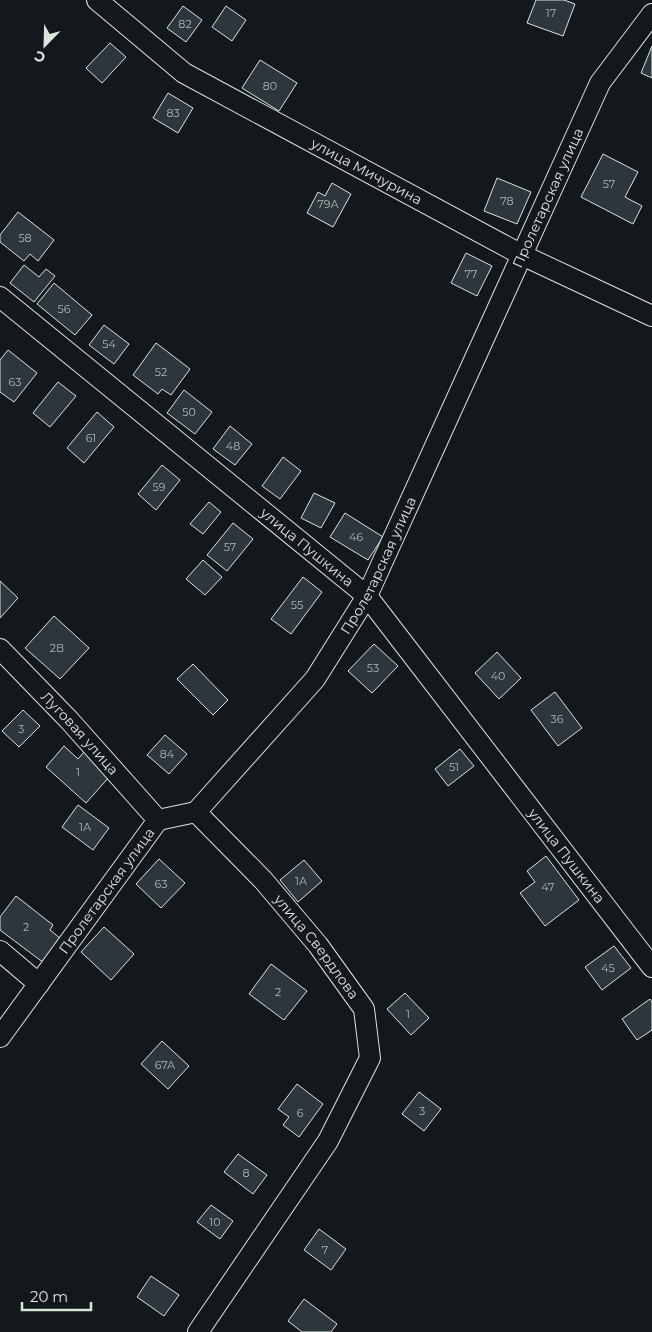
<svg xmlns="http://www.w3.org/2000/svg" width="652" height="1332" font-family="Montserrat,sans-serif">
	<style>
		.building { fill: #2c363c; stroke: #d8e6dc }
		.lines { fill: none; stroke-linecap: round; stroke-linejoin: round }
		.street-casing { stroke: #d8e6dc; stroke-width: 22 }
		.street { stroke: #14181c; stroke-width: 20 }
		.labels { text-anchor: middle; stroke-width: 4; stroke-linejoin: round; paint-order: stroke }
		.number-label { font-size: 11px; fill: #adbab4 }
		.street-label { font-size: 14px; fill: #d8e6dc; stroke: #14181c }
	</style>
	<rect width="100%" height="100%" fill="#14181c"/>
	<path class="building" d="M536 0H564L575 4 563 36 527 23Z
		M183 6 202 20 186 42 167 28Z
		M226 6 246 20 232 41 212 27Z
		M110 43 126 57 102 83 86 68Z
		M652 46V78L641 73Z
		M260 60 297 83 279 111 242 88Z
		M168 93 193 108 178 133 153 118Z
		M603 154 638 172 625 197 642 206 633 224 581 197Z
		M497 178 531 192 517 224 484 211Z
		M332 183 351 194 333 227 307 213 318 192 325 196Z
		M18 212 54 240 38 261 30 254 24 261 0 242V235Z
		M466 253 492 266 477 296 451 283Z
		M24 265 39 277 46 269 55 276 34 302 10 283Z
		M54 283 92 315 75 335 37 304Z
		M104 325 129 344 114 364 89 345Z
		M156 343 190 369 171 395 162 389 158 394 133 375Z
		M8 350 37 373 14 402 0 392V360Z
		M58 382 76 396 50 427 33 413Z
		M184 390 212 412 195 434 167 413Z
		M97 412 114 427 84 463 67 448Z
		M230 426 252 444 235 465 213 449Z
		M283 457 301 471 280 499 262 486Z
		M162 465 180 480 156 510 138 494Z
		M314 493 335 503 321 528 301 518Z
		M209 502 221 512 203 534 190 524Z
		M345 513 383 537 368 560 330 537Z
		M233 523 253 539 227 571 207 555Z
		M203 560 222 577 205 595 186 579Z
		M303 577 322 592 291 634 271 619Z
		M0 581 18 598 0 618Z
		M54 616 89 648 60 679 25 648Z
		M374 644 398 666 372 693 348 671Z
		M497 652 521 678 499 699 475 673Z
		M193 664 228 700 213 715 177 679Z
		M555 692 582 728 558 746 531 710Z
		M23 710 40 726 19 747 2 731Z
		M165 735 187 754 169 774 147 755Z
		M64 746 78 759 84 752 110 776 86 803 46 767Z
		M460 749 474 766 448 786 435 769Z
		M78 805 109 828 93 850 62 827Z
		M546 856 579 900 545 926 520 893 535 882 527 871Z
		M159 859 185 883 161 908 136 884Z
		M304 860 322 881 298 902 280 880Z
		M16 896 53 925 50 930 61 939 44 963 0 930V917Z
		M104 927 134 954 111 980 81 952Z
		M614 946 631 968 602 990 585 967Z
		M271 964 307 991 284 1020 249 994Z
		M405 993 429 1018 411 1035 387 1009Z
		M650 999 652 1002V1030L637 1040 622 1019Z
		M162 1041 189 1066 168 1089 141 1064Z
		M297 1084 323 1104 299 1137 283 1125 289 1117 278 1109Z
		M419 1092 441 1109 424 1131 402 1114Z
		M238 1154 267 1175 253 1194 224 1172Z
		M211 1205 233 1221 220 1239 197 1222Z
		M319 1229 346 1249 331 1270 304 1250Z
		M151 1276 179 1295 164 1316 137 1297Z
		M304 1299 337 1324 331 1332H302L288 1321Z"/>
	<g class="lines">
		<defs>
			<g id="street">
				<path id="s1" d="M97 0 184 73 522 255 652 316"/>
				<path id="s2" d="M0 297 367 596 652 967"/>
				<path id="s3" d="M0 649 69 720 158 820"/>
				<path id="s4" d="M196 812 263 880 318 945 364 1009 370 1058 328 1141 198 1332"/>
				<path d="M0 951 39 984"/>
				<path id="s5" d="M0 1037 158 820 196 812 315 679 367 596 600 83 652 14"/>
			</g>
		</defs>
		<use href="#street" class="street-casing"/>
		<use href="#street" class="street"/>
	</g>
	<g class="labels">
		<g class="number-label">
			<text x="551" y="17">17</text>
			<text x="185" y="28">82</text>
			<text x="270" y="90">80</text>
			<text x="173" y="117">83</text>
			<text x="609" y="188">57</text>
			<text x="507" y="205">78</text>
			<text x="328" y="208">79А</text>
			<text x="25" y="242">58</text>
			<text x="471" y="278">77</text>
			<text x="64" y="313">56</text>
			<text x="109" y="348">54</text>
			<text x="161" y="376">52</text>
			<text x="15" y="386">63</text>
			<text x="189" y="416">50</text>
			<text x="91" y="442">61</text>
			<text x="233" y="450">48</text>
			<text x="159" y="491">59</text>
			<text x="356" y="541">46</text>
			<text x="230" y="551">57</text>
			<text x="297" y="609">55</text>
			<text x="57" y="652">2В</text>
			<text x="373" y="672">53</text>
			<text x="498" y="680">40</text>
			<text x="557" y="723">36</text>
			<text x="21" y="733">3</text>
			<text x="167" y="758">84</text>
			<text x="454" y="771">51</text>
			<text x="78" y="776">1</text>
			<text x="85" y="831">1А</text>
			<text x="301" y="885">1А</text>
			<text x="161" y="888">63</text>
			<text x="548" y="891">47</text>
			<text x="26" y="931">2</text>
			<text x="608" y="972">45</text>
			<text x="278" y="996">2</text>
			<text x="408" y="1018">1</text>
			<text x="165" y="1069">67А</text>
			<text x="422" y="1115">3</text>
			<text x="300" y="1117">6</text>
			<text x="246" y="1177">8</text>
			<text x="215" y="1226">10</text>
			<text x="325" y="1254">7</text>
		</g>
		<g class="street-label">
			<text dy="5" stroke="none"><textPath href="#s1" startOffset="321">улица Мичурина</textPath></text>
			<text dy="5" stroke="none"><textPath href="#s5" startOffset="1021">Пролетарская улица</textPath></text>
			<text dy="5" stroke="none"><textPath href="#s2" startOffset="396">улица Пушкина</textPath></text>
			<text dy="5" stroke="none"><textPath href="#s5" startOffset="616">Пролетарская улица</textPath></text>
			<text dy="5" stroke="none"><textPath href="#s3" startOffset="116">Луговая улица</textPath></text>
			<text dy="5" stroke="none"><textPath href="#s2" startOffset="801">улица Пушкина</textPath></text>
			<text dy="5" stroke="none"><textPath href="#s5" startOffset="181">Пролетарская улица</textPath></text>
			<text dy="5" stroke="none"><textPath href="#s4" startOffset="181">улица Свердлова</textPath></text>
		</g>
	</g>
	<g transform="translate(45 45) rotate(203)" stroke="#14181c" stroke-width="4" paint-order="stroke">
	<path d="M0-4L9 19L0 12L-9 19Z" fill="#d8e6dc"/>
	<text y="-8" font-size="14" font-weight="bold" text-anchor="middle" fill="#d8e6dc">С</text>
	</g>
	<path d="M22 1302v8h69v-8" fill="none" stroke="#d8e6dc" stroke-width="2.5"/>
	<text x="30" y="1302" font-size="15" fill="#d8e6dc" stroke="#14181c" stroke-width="4" paint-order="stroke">20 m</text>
</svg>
